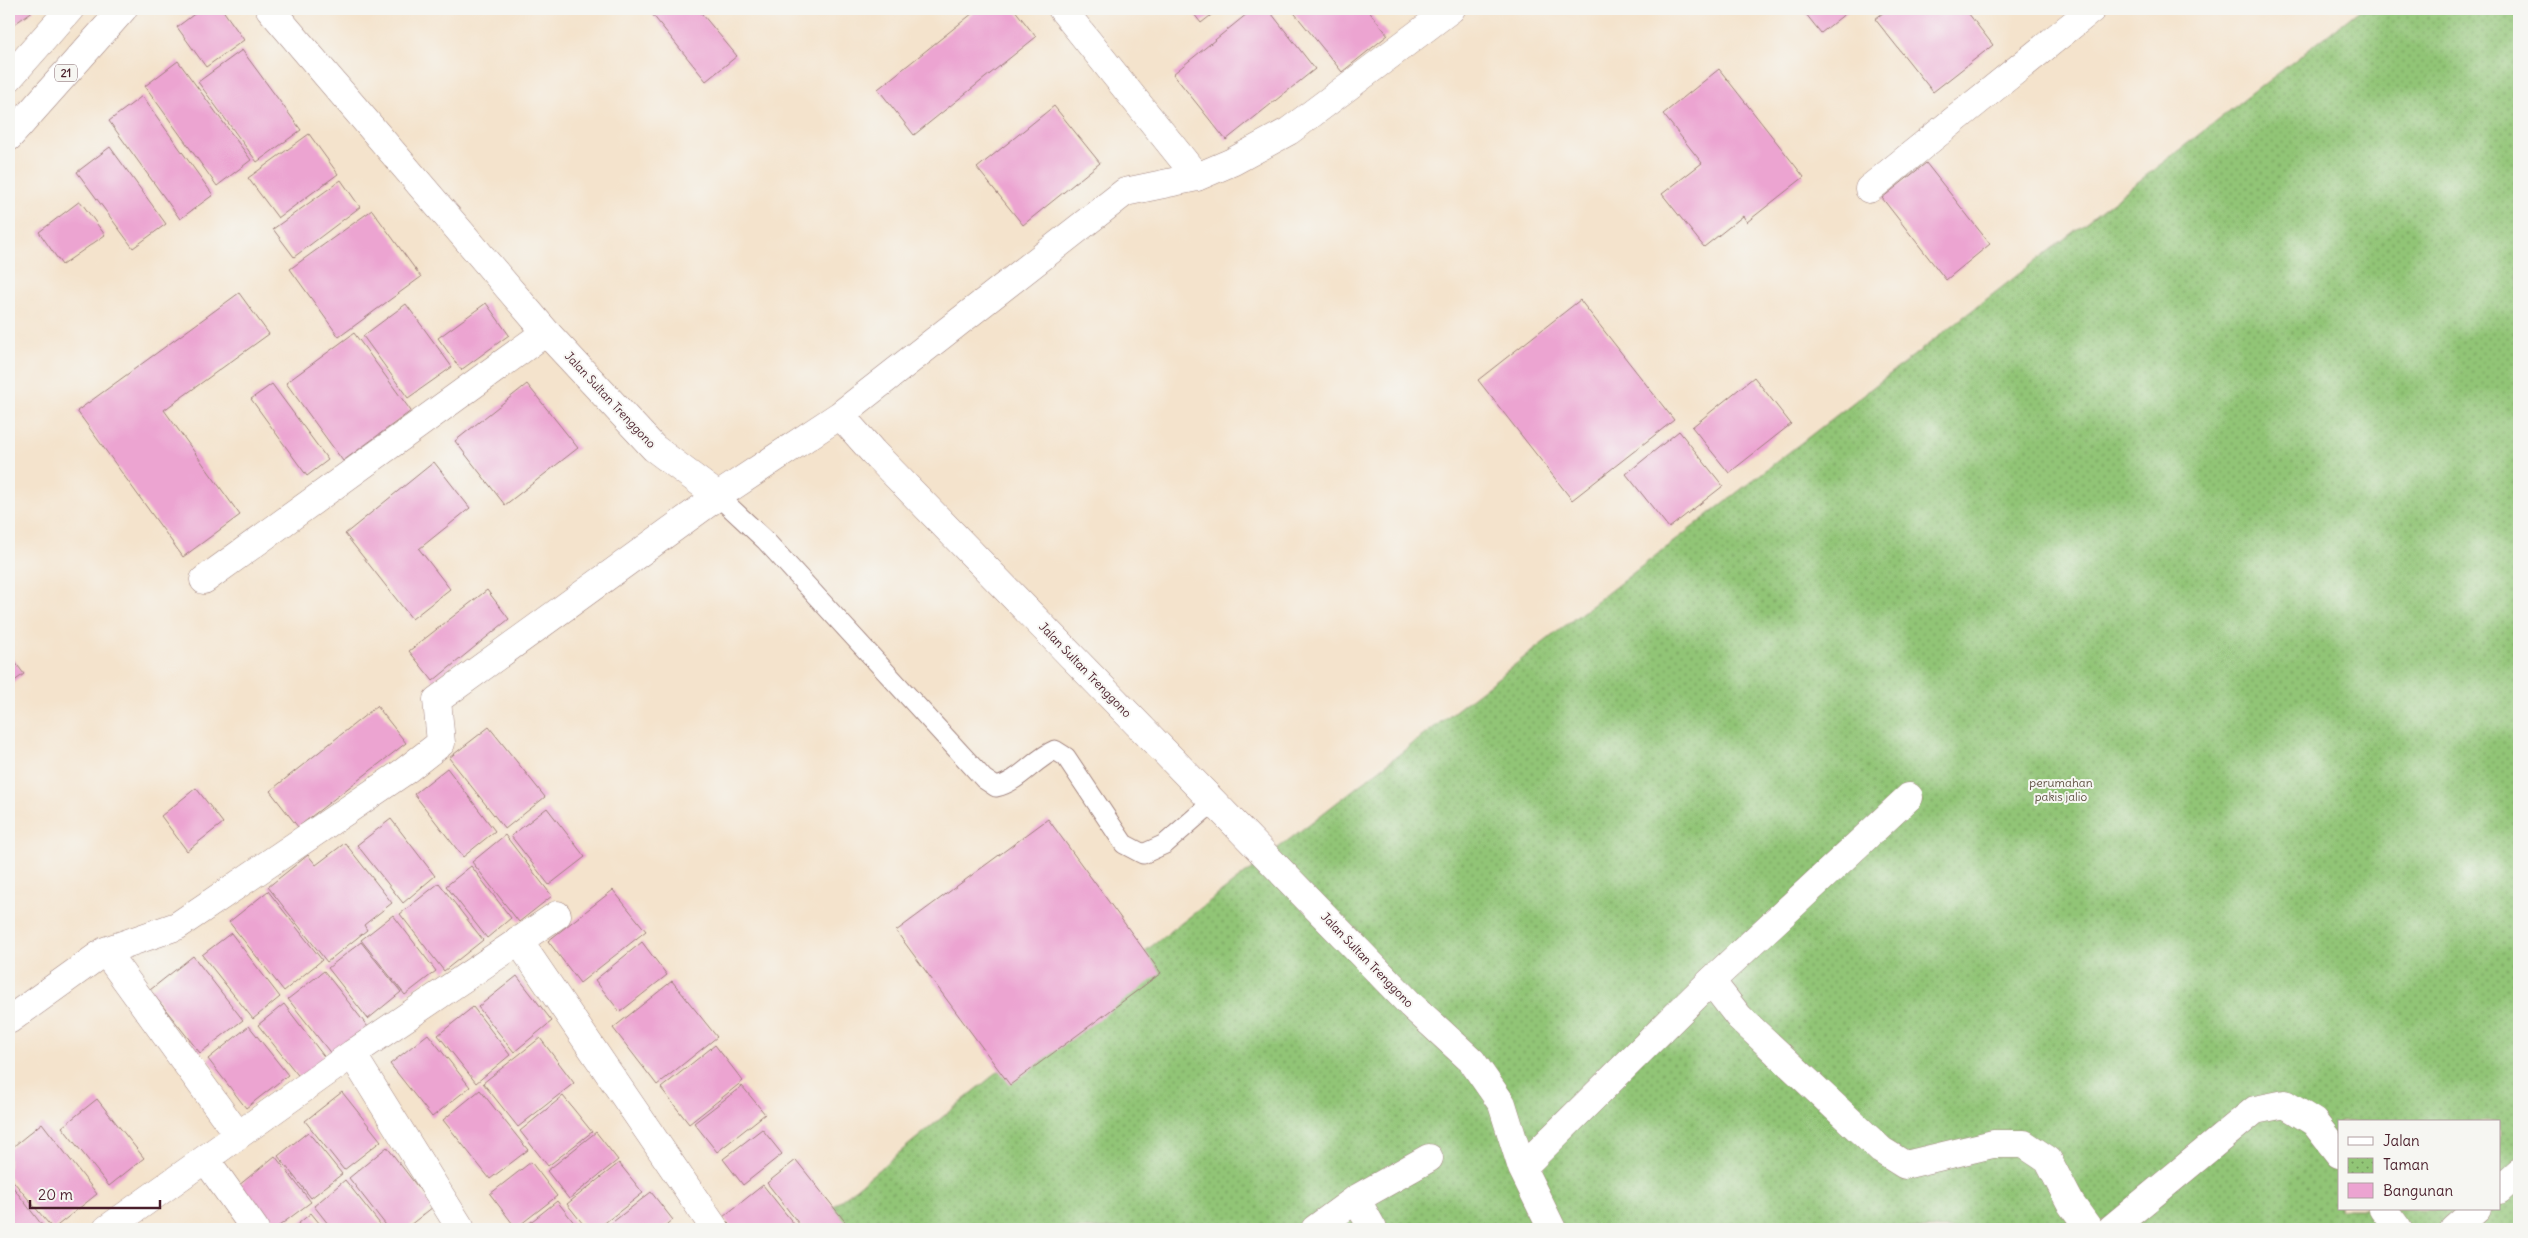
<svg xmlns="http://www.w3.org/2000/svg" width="2528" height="1238" font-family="Delius,sans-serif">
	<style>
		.park { fill: url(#park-dots); stroke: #6e7250; fill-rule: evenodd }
		.building { fill: #eca4d1 }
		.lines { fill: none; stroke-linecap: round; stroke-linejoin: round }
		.service-casing { stroke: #9f817c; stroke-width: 21 }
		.minor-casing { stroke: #9f817c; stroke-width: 29 }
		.trunk-casing { stroke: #9f817c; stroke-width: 29 }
		.service { stroke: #fff; stroke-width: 19 }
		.minor { stroke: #fff; stroke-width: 28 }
		.trunk { stroke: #fff; stroke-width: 28 }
		.labels { text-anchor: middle; stroke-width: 4; stroke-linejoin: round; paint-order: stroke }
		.shield { fill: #f6f6f2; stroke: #7e6067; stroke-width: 1 }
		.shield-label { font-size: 11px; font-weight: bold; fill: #4a1f2b }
		.street-label { font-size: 12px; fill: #4a1f2b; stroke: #f6f6f2 }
		.park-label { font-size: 12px; fill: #5f5142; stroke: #f6f6f2 }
	</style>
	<defs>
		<pattern id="park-dots" width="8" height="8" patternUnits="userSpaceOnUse" patternTransform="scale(1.25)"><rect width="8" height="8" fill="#91c576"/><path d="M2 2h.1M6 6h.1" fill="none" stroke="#789f61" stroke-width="1.8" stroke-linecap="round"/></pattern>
	</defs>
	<rect width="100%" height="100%" fill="#f6f6f2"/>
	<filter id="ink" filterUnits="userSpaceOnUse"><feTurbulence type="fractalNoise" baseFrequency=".02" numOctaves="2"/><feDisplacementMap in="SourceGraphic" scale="10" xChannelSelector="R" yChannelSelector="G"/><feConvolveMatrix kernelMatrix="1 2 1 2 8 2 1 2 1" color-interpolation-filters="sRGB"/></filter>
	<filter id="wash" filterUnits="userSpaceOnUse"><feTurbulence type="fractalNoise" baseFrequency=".0096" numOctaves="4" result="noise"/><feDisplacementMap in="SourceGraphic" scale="20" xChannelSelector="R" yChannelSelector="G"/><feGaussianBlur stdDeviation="1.12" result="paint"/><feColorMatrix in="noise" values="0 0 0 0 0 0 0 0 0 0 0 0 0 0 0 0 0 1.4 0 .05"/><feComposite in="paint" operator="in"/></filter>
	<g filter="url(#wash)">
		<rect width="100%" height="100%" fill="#f4e3cc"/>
		<path class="park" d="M2361 9H2519V1229H806L1144 952ZM2339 1122H2499V1209H2339Z"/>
		<g id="blocks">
			<path class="building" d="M9 9H33L34 10 9 28Z
				M201 9H222L244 40 206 67 177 27Z
				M648 9H698L737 56 706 81Z
				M978 9H1014L1036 37 914 135 878 89Z
				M1190 9H1219L1201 23Z
				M1253 9H1268L1315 69 1226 140 1173 74Z
				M1291 9H1367L1388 35 1342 72Z
				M1802 9H1851L1821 33Z
				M1888 9H1965L1993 45 1933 92 1875 19Z
				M242 50 301 130 257 162 198 82Z
				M178 61 251 160 217 186 145 86Z
				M1719 69 1804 177 1747 222 1743 216 1704 247 1662 194 1702 163 1663 114Z
				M142 96 213 195 180 219 109 121Z
				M1054 106 1100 163 1023 225 977 168Z
				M309 134 338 174 278 218 248 178Z
				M110 147 166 224 133 248 77 172Z
				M1926 163 1990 244 1946 280 1882 198Z
				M341 180 360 207 294 257 273 229Z
				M80 201 105 235 62 265 39 232Z
				M372 210 421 277 339 337 290 269Z
				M239 293 269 334 164 410 240 515 183 557 77 411Z
				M1580 300 1674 420 1572 500 1478 380Z
				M486 303 509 335 461 370 438 338Z
				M406 304 452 367 408 398 363 336Z
				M354 333 411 411 343 461 286 383Z
				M1754 377 1791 424 1729 473 1692 427Z
				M272 384 328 460 307 476 251 399Z
				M527 384 578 448 505 505 455 441Z
				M1679 431 1723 486 1669 528 1626 474Z
				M434 462 470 508 419 549 450 589 412 619 345 534Z
				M487 590 509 619 433 681 409 651Z
				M9 654 24 674 9 685Z
				M377 706 406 743 298 827 270 791Z
				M489 727 545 797 505 829 449 758Z
				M447 768 495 831 463 857 414 794Z
				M196 788 223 823 187 851 161 816Z
				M547 808 585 857 549 885 511 836Z
				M391 819 435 876 403 903 357 845Z
				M1048 819 1161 973 1010 1085 896 931Z
				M505 835 552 896 519 922 472 862Z
				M345 843 392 903 364 925 367 930 327 962 268 887 308 855 316 865Z
				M471 866 511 918 487 938 446 886Z
				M439 883 483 940 444 971 400 914Z
				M613 890 646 931 580 983 548 941Z
				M268 891 322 960 284 991 229 922Z
				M393 915 436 971 405 995 361 940Z
				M231 933 280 997 253 1019 202 955Z
				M361 942 401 992 368 1019 328 968Z
				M642 942 667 975 620 1012 595 980Z
				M193 956 243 1020 200 1053 150 990Z
				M324 971 368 1027 332 1055 288 999Z
				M517 976 552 1021 514 1052 478 1007Z
				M672 981 717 1037 657 1085 613 1028Z
				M284 1004 326 1059 301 1079 258 1025Z
				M473 1007 510 1055 476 1083 438 1035Z
				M249 1026 288 1075 246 1108 208 1059Z
				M428 1034 470 1087 432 1117 390 1064Z
				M540 1038 574 1083 518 1127 483 1083Z
				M715 1045 743 1081 689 1124 661 1088Z
				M742 1086 765 1114 717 1152 694 1123Z
				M480 1090 528 1150 490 1179 443 1120Z
				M342 1092 381 1141 344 1170 305 1121Z
				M563 1096 592 1132 548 1166 520 1131Z
				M97 1099 144 1158 109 1186 62 1127Z
				M42 1123 97 1194 53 1229 9 1176V1150Z
				M762 1129 782 1154 743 1185 723 1159Z
				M308 1132 342 1174 311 1198 278 1156Z
				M596 1132 618 1160 569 1199 547 1171Z
				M387 1147 433 1207 405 1229H389L349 1178Z
				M275 1156 311 1202 275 1229H265L233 1190Z
				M796 1160 851 1229H803L767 1183Z
				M531 1162 557 1196 516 1228 490 1194Z
				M619 1163 643 1193 597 1229H587L567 1204Z
				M345 1180 384 1229H332L314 1206Z
				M9 1182 45 1229H9Z
				M763 1185 798 1229H733L723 1217Z
				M651 1192 673 1220 662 1229H604Z
				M557 1201 579 1229H522Z
				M311 1213 324 1229H292Z"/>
		</g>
	</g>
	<g filter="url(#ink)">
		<use href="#blocks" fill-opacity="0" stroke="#9f817c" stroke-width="1"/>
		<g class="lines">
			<defs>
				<path id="service" d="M718 496 765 540 984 779 996 787C1019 782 1034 759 1055 750L1066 757 1124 844 1143 854 1165 844 1213 802"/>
				<path id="minor" d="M270 9 546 332 654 448 718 496 840 415 873 452 1411 1005 1472 1061 1502 1104 1522 1168 1552 1229
					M1062 9 1197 177
					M1869 189 2092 9
					M840 415 1125 192 1197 177 1232 162 1289 131 1451 9
					M204 580 546 332
					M518 940 715 1229
					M105 951 238 1135
					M1711 981 1739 1017 1881 1150 1905 1165 1993 1144H2024L2048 1160 2071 1204 2089 1229
					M9 1020 105 951 177 926 405 771 441 743 437 700 718 496
					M352 1054 461 1229
					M206 1160 255 1229
					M1522 1168 1711 981 1909 797
					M2499 1190 2519 1172
					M1356 1199 1373 1229
					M2383 1209 2398 1229
					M107 1229 352 1054 557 915
					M1315 1229 1356 1199 1429 1158
					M2111 1229 2255 1110 2285 1104 2314 1122 2339 1154
					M2454 1229 2477 1209"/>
				<path id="trunk" d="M9 78 70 9
					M9 137 123 9"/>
			</defs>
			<use href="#service" class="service-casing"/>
			<use href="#minor" class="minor-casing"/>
			<use href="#trunk" class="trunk-casing"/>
			<use href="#service" class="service"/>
			<use href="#minor" class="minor"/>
			<use href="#trunk" class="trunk"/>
		</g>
	</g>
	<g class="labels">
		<rect class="shield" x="55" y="64.5" width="22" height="17" rx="4"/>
		<g class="shield-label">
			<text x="66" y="77">21</text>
		</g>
		<g class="street-label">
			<text transform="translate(610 400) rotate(47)" y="4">Jalan Sultan Trenggono</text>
			<text transform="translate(1085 670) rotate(46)" y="4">Jalan Sultan Trenggono</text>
			<text transform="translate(1367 960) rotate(46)" y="4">Jalan Sultan Trenggono</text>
		</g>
		<g class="park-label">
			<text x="2061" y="787">perumahan<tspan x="2061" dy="14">pakis jalio</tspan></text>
		</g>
	</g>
	<rect width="2528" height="1238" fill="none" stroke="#f6f6f2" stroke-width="30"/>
	<rect x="2338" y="1120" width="162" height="90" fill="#f6f6f2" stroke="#b1a0a2"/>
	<rect x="2348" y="1137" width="25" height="8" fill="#ffffff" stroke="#b1a0a2"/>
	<text x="2383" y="1146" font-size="15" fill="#4a1f2b">Jalan</text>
	<rect x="2348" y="1158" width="25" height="15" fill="url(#park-dots)" stroke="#b1a0a2"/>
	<text x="2383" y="1170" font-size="15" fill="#4a1f2b">Taman</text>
	<rect x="2348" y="1183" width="25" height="15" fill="#eca4d1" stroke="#b1a0a2"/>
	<text x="2383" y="1196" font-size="15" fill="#4a1f2b">Bangunan</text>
	<path d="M30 1200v8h130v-8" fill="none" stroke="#4a1f2b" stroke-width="2.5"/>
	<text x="38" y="1200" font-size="15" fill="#4a1f2b" stroke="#f6f6f2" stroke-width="4" paint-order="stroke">20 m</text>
</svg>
